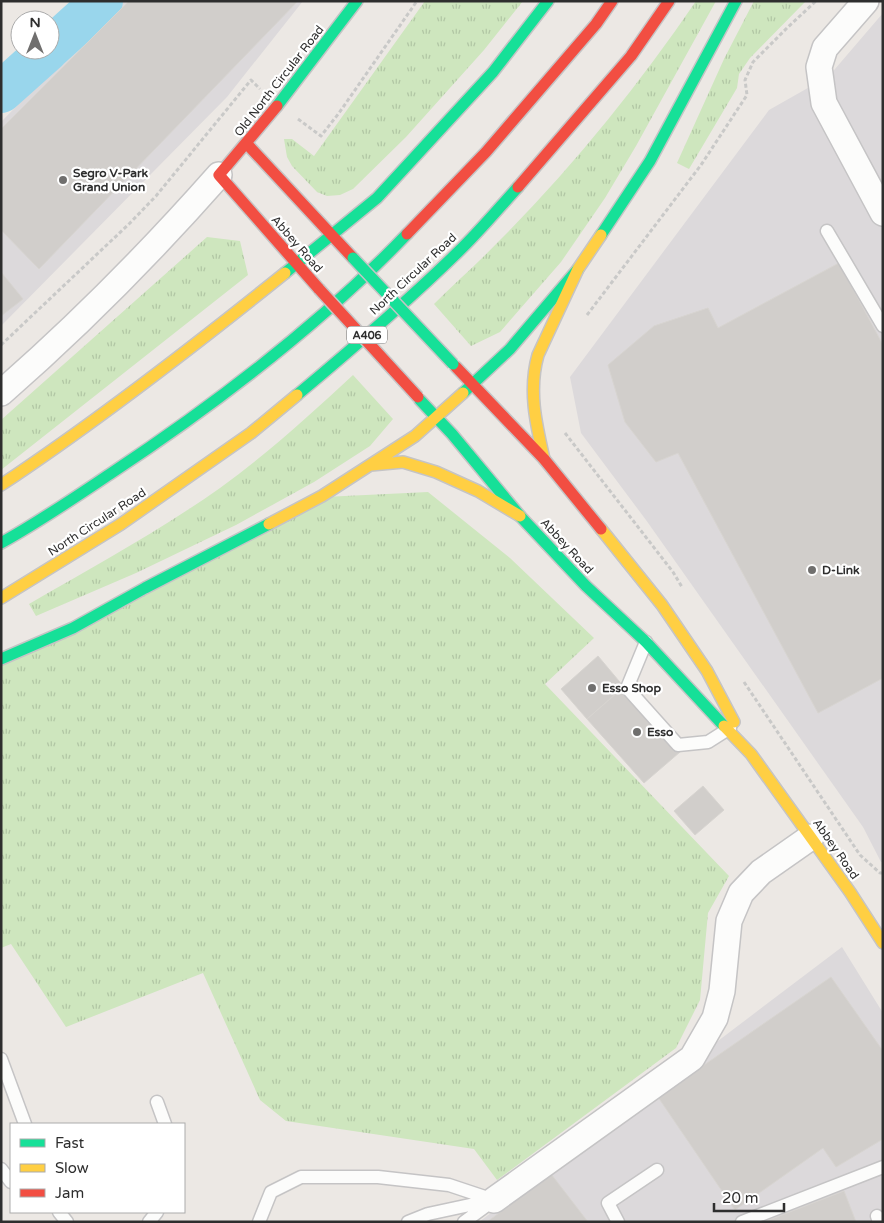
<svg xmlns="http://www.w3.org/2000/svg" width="884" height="1223" font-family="'Varela Round',sans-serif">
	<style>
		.industrial { fill: #dcd9db }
		.grass { fill: url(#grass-tufts) }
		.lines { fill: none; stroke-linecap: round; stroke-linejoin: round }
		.river { stroke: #99d6ec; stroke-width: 42 }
		.building { fill: #d1cecb; stroke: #d7d4d0 }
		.lane-casing { stroke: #c5c4c5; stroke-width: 15 }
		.street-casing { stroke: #c5c4c5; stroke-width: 28 }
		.fast-casing { stroke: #c5c4c5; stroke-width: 14 }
		.slow-casing { stroke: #c5c4c5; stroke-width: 14 }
		.jam-casing { stroke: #c5c4c5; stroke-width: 14 }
		.path { stroke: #c9c9c8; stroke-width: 3; stroke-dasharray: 4 2.5; stroke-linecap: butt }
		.lane { stroke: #fcfcfb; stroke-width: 12 }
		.street { stroke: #fcfcfb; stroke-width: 25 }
		.fast { stroke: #16e098; stroke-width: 11 }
		.slow { stroke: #ffcf43; stroke-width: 11 }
		.jam { stroke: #f24e42; stroke-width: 11 }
		.fast-bridge-casing { stroke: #c5c4c5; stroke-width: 14; stroke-linecap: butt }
		.jam-bridge-casing { stroke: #c5c4c5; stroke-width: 14; stroke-linecap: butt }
		.fast-bridge { stroke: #16e098; stroke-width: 11 }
		.jam-bridge { stroke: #f24e42; stroke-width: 11 }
		.poi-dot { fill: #706f6e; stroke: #fff; stroke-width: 2 }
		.labels { text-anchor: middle; stroke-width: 4.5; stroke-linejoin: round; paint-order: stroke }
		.shield { fill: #fff; stroke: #6d6d6d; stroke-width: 1 }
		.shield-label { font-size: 11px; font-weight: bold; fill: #2e2e2e }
		.street-label { font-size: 12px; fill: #2e2e2e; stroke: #fff }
		.poi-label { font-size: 12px; font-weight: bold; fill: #2e2e2e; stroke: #fff; text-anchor: start }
	</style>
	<defs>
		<pattern id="grass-tufts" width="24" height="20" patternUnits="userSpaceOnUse" patternTransform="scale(1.25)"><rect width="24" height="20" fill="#cee6be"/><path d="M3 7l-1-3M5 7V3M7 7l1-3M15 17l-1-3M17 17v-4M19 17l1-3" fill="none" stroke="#b1c6a4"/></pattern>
	</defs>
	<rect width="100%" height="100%" fill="#ece8e4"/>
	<path class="industrial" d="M120 1H303L227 97 1 326V122Z
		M883 13V862H881L863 827 646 520 581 433 570 377 769 110 829 76Z
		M842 947 883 1013V1222H479Z"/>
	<path class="grass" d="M425 1H523L484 50 406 137 353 189 340 195 327 196 317 192 292 166 287 157 284 139H292L314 156Z
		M696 1H716L636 146 605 198 561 262 500 332 471 346 434 304C455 283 478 263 499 241 572 168 638 86 696 1Z
		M754 1H806L750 58 739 74 737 88 689 169 677 163 724 59Z
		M207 237 240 241 248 275 1 470V420Z
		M353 375 393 419 370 446 314 482 236 525 136 573 36 616 29 604C93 567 159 531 220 488 267 454 310 415 353 375Z
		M428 492 510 558 594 638 545 684 729 876 708 913 700 1000 676 1048 497 1180 474 1149 286 1121 260 1100 203 973 66 1027 11 944 1 948V659L324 497Z"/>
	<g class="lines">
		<path class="river" d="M50 48 102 1
			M1 92 48 50"/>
	</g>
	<path class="building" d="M129 1H298L39 269 1 230V129Z
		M839 263 883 345V678L818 713 678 453 656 462 625 422 608 365 654 326 708 308 718 328Z
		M1 272 23 299 1 316Z
		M598 656 624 687 587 719 561 689Z
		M630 681 687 746 644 783 587 719Z
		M703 786 724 810 695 835 674 811Z
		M831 977 883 1051V1139L836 1167 823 1148 735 1210 658 1097Z
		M551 1174 588 1222H487Z
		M844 1191 856 1222H764Z"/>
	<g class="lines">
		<defs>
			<path id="lane" d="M827 231 883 326
				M646 642 627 688 678 745 708 742 730 728
				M1 1059 25 1124
				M157 1102 165 1124
				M1 1169 11 1182
				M59 1212 67 1222
				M877 1216 879 1222
				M149 1222 157 1212
				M259 1222 271 1192 301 1177H378L449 1185 494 1200
				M408 1222 428 1214 493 1200
				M464 1222 490 1203
				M618 1222 608 1203 657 1170
				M742 1222 883 1167"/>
			<path id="street" d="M866 1 825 48 819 67 824 103 883 213
				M1 393C79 325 151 252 219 175
				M494 1200 692 1058 715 1018 722 991 729 921 741 893 761 872 811 837"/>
			<path id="fast" d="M277 106 357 1
				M601 235 650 161 736 1
				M285 273 377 198 493 72 548 1
				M463 393 510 349 578 269
				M297 395C352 349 407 302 458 252 479 232 498 209 518 187
				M420 400 452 434 520 516 586 586 646 642 724 726
				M1 543C39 522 74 498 110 474 216 404 319 326 407 234
				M1 659 73 628 145 588 269 524"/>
			<path id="slow" d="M544 459C536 424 528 390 538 355L578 269 601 235
				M371 465 403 462 436 472 478 491 520 516
				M1 485C99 420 193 347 285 273
				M269 524 322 496 415 436 463 393
				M601 529 662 605 707 671 734 722
				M1 598 121 524 251 433 297 395
				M724 726 751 754 850 892 883 943"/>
			<path id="jam" d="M277 106 219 175 319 289
				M247 144 353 258
				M518 187 631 56 669 1
				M407 234 486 152 596 24 612 1
				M456 367 544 459 601 529"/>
		</defs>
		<use href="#lane" class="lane-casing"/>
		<use href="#street" class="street-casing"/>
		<use href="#fast" class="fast-casing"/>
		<use href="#slow" class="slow-casing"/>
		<use href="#jam" class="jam-casing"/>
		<path class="path" d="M298 119 321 136 339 113 417 1
			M587 315 701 165 747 95 745 80 753 62 787 28 816 1
			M1 345 130 223 156 196 251 80 260 89
			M565 433 673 572 682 587
			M744 682 860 855 880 873H883"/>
		<use href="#lane" class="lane"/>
		<use href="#street" class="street"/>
		<use href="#fast" class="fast"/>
		<use href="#slow" class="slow"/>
		<use href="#jam" class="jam"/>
		<defs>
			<path id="fast-bridge" d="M353 258 453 364"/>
			<path id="jam-bridge" d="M319 289 418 397"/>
		</defs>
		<use href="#fast-bridge" class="fast-bridge-casing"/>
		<use href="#jam-bridge" class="jam-bridge-casing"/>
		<use href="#fast-bridge" class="fast-bridge"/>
		<use href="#jam-bridge" class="jam-bridge"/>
	</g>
	<g class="poi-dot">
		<circle cx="63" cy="180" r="5"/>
		<circle cx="812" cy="570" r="5"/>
		<circle cx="592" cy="688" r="5"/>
		<circle cx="637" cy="732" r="5"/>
	</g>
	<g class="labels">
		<rect class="shield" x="347" y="326.5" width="40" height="17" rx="4"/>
		<g class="shield-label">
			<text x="367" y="339">A406</text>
		</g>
		<g class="street-label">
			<text transform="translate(279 81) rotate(-52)" y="4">Old North Circular Road</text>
			<text transform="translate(297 244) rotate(49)" y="4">Abbey Road</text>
			<text transform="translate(413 274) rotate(-43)" y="4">North Circular Road</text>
			<text transform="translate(97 522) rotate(-33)" y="4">North Circular Road</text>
			<text transform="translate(567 546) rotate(47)" y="4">Abbey Road</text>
			<text transform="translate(836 849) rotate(55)" y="4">Abbey Road</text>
		</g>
		<g class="poi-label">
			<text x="73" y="177">Segro V-Park<tspan x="73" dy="14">Grand Union</tspan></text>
			<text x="822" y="574">D-Link</text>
			<text x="602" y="692">Esso Shop</text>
			<text x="647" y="736">Esso</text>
		</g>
	</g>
	<rect width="884" height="1223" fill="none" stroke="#2e2e2e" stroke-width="5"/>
	<rect x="10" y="1123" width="175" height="90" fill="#ffffff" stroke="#ababab"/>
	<rect x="20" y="1139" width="25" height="8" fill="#16e098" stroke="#ababab"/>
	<text x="55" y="1148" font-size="15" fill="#2e2e2e">Fast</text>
	<rect x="20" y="1164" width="25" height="8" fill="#ffcf43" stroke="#ababab"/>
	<text x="55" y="1173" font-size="15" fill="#2e2e2e">Slow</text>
	<rect x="20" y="1189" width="25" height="8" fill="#f24e42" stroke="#ababab"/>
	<text x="55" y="1198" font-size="15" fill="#2e2e2e">Jam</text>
	<g transform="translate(35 35)"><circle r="24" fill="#ffffff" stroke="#ababab"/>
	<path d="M0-4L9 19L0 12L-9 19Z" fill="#706f6e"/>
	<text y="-8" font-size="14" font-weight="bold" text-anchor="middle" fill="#2e2e2e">N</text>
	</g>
	<path d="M714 1203v8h70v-8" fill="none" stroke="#2e2e2e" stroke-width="2.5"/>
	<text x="722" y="1203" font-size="15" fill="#2e2e2e" stroke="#ffffff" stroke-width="4" paint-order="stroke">20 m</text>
</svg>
